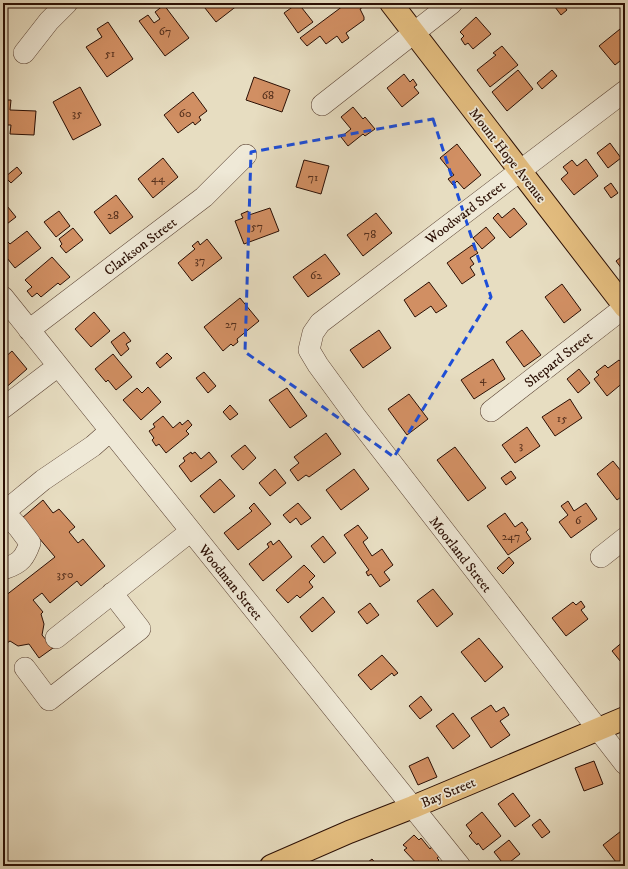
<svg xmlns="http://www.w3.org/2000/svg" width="628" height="869" font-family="'IM FELL DW Pica',serif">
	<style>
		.building { fill: #d18f63; stroke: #2b0f04 }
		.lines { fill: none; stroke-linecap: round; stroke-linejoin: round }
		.minor-casing { stroke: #5a4233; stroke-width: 22 }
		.major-casing { stroke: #2b0f04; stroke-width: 24 }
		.minor { stroke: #efe9d7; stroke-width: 21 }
		.major { stroke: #e4be80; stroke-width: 22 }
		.marked { fill: none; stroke: #1d4ed8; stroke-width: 3; stroke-dasharray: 8 5; stroke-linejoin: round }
		.labels { text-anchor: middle; stroke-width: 3.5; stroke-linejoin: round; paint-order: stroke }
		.number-label { font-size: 12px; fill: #542f1c }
		.street-label { font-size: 14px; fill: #2b0f04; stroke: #efe9d7 }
	</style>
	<rect width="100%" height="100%" fill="#e7ddc1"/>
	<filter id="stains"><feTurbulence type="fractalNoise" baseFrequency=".005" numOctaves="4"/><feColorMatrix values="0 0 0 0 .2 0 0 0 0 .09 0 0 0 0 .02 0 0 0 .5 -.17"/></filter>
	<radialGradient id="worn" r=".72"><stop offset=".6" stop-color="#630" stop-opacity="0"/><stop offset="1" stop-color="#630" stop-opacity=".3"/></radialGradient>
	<path class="building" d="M201 3H236L238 5 216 22Z
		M298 3 313 22 298 33 284 13Z
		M347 3H360L363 7 360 9 364 17V20L346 33 349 38 342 43 337 36 326 44 320 36 307 46 300 38Z
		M552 3H562L567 10 561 15Z
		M164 5 189 38 165 56 139 21 148 15 154 23 160 19 155 12Z
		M476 17 491 34 473 49 468 43 465 45 461 39 464 36 460 32Z
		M108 22 133 59 107 77 86 47 102 37 97 29Z
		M625 25V57L615 65 599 46Z
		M502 46 518 65 490 87 477 70 496 55 493 53Z
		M518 70 533 89 507 111 492 92Z
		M552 70 557 76 542 89 537 83Z
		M404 74 410 82 413 79 417 85 414 87 419 93 402 107 387 88Z
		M254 77 290 90 282 112 246 100Z
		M80 87 101 125 73 140 53 102Z
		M193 92 207 111 199 117 201 120 195 125 193 122 178 133 164 115Z
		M3 100H11L10 110 36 111 34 135 10 134 11 125H3Z
		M353 107 363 119 365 117 375 129 365 136 363 134 348 146 341 137 351 129 341 117Z
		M610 143 621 158 608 168 597 153Z
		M457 144 481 175 464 189 457 181 453 185 448 179 454 175 440 158Z
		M163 158 178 177 153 198 138 179Z
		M586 159 598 176 574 195 561 179 568 173 563 167 572 160 577 166Z
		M304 160 329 166 321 194 296 187Z
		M17 167 22 173 11 183 5 177Z
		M611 183 618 193 611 198 604 188Z
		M116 195 133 217 110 234 94 212Z
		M3 201 16 217 3 227Z
		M270 208 279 231 244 244 235 221 243 218 241 214 248 211 249 215Z
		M514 208 527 224 510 238 493 218 498 213 502 218Z
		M59 211 70 226 56 237 44 222Z
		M376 213 392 233 363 256 347 235Z
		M486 227 495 238 482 249 473 238Z
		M73 228 83 240 66 253 60 246 62 244 59 239Z
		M27 231 41 248 15 268 3 253V245L8 242 10 244Z
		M207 239 222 258 192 281 178 263 195 249 192 246 198 241 200 245Z
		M472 245 478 253 470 258 474 264 470 267 475 275 462 284 447 263Z
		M325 254 340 274 308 297 293 277Z
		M625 254V266L622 269 616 261Z
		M52 257 70 277 60 285 58 283 41 297 37 293 32 297 27 291 32 287 25 280Z
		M429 282 447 306 436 313 431 306 415 317 404 300Z
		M562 284 581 310 564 323 545 297Z
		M240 298 259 321 237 339 238 342 233 346 231 344 223 351 204 327Z
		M94 312 110 331 91 347 75 329Z
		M379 330 391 348 363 368 350 350Z
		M522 330 541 355 524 367 506 342Z
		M124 332 131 341 126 344 129 349 121 356 111 342Z
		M12 351 27 369 3 390V359Z
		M167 353 172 358 160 368 156 363Z
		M113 354 132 377 116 390 108 380 106 382 95 369Z
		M493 359 505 379 474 399 461 380Z
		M619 360 622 363 625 361V381L607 396 594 379 599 375 596 372 605 365 608 368Z
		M579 369 590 383 578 393 567 379Z
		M204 372 216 386 208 393 196 378Z
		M148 387 161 402 141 420 123 400 137 388 142 393Z
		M287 388 307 416 290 428 269 400Z
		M409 394 428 419 407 435 388 409Z
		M570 399 582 418 555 436 542 417Z
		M230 405 238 414 230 420 223 412Z
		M163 416 173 428 180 422 182 425 188 420 192 425 186 431 189 434 166 453 159 444 156 446 152 440 154 438 149 431 155 427 153 424Z
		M527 427 540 446 515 463 502 445Z
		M326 433 341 454 309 477 306 475 298 481 290 470 299 463 294 457Z
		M245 445 256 458 243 470 231 456Z
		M455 447 486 488 468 501 437 460Z
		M191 452 192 454 195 452 201 459 209 452 217 462 191 482 179 466 185 461 183 458Z
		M613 461 625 476V494L617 500 597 474Z
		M275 469 286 483 270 496 259 483Z
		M354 469 369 489 341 510 326 490Z
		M511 471 516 478 506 485 501 478Z
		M220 479 235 496 214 513 200 496Z
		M43 500 53 513 59 509 75 527 69 532 78 543 83 539 105 566 81 586 77 581 50 603 42 593 33 600 43 612 41 614 44 624 42 635 53 648 39 658 29 644 18 646 10 641 7 643 3 639V593L5 596 55 557 22 518Z
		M568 501 574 511 586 503 597 519 571 538 559 522 568 515 561 506Z
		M254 503 271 524 238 550 224 533 252 511 249 508Z
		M298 503 311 518 301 525 296 518 290 523 283 515Z
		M505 513 515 527 522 522 528 530 526 532 531 539 508 555 487 526Z
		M358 525 368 538 363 542 372 556 382 549 393 565 384 572 390 580 380 587 371 574 368 576 366 572 369 570 344 535Z
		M323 536 336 553 324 563 311 546Z
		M279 540 292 557 263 581 249 564 269 547 267 544 271 541 273 545Z
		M509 557 514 563 503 574 497 568Z
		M304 565 315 576 309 582 313 587 300 598 297 595 288 603 276 590Z
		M433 589 453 614 437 627 417 601Z
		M323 597 335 612 312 632 300 617Z
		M581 601 585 607 581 610 588 619 566 636 552 618 573 602 576 605Z
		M370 603 379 615 367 624 358 612Z
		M479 638 503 667 485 682 461 652Z
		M625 640V667L612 651Z
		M382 655 398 673 394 676 392 673 371 690 358 675Z
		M421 696 432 710 420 719 409 706Z
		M491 705 496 712 504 707 509 715 500 721 510 735 491 748 471 718Z
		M453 713 470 736 453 749 436 726Z
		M428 757 437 777 418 785 409 766Z
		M594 761 603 784 584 791 575 768Z
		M513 793 530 816 515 827 498 804Z
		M482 812 501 836 483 850 478 843 477 845 469 836 472 833 466 825Z
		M540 819 550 832 542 838 532 825Z
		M625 828V866H619L603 845Z
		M414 835 419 840 421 838 430 849 433 845 441 855 437 858 439 860 433 866H419L404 850 407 848 403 845Z
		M509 840 520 854 505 866 494 852Z
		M372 859 378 866H363Z"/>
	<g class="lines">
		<defs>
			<path id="minor" d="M24 53 49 21 67 3
				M625 91 320 323 313 333 309 350 318 365 356 417 625 764
				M322 105 452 3
				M3 297 460 866
				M29 330 204 197 246 155
				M3 408 58 366
				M491 411 625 307
				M3 513 43 480 93 446 110 431
				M601 557 625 538
				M3 567 6 568C21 563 25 557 30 543L18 527 4 512
				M56 638 191 531
				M25 668 49 700 140 629 112 593"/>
			<path id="major" d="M391 3 625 307
				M271 866 349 832 413 807 625 718"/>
		</defs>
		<use href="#minor" class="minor-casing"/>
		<use href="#major" class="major-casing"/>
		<use href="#minor" class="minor"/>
		<use href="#major" class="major"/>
	</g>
	<path class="marked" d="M433 119 491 297 394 457 245 352 251 152Z"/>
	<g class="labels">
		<g class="number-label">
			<text x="165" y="35">67</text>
			<text x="110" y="57">51</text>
			<text x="268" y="99">68</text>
			<text x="77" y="117">35</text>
			<text x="185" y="117">60</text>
			<text x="313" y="181">71</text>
			<text x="158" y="182">44</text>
			<text x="113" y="219">28</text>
			<text x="257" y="230">57</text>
			<text x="370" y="238">78</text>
			<text x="200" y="264">37</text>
			<text x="316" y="279">62</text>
			<text x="231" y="328">27</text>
			<text x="483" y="383">4</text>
			<text x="562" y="422">15</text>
			<text x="521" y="449">3</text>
			<text x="578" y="524">6</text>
			<text x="511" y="540">247</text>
			<text x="65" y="578">350</text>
		</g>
		<g class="street-label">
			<text transform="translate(508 155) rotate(52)" y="5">Mount Hope Avenue</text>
			<text transform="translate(465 212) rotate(-37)" y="5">Woodward Street</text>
			<text transform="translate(140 246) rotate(-37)" y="5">Clarkson Street</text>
			<text transform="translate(558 359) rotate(-38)" y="5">Shepard Street</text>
			<text transform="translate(461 554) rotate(52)" y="5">Moorland Street</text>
			<text transform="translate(231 582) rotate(51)" y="5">Woodman Street</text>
			<text transform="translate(448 792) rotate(-23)" y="5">Bay Street</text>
		</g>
	</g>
	<rect width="628" height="869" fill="none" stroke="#e7ddc1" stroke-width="16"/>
	<rect x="4" y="4" width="620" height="861" fill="none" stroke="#2b0f04" stroke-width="2"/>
	<rect x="8" y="8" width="612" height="853" fill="none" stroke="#2b0f04"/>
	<rect width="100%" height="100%" filter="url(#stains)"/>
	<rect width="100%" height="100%" fill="url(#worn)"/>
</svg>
